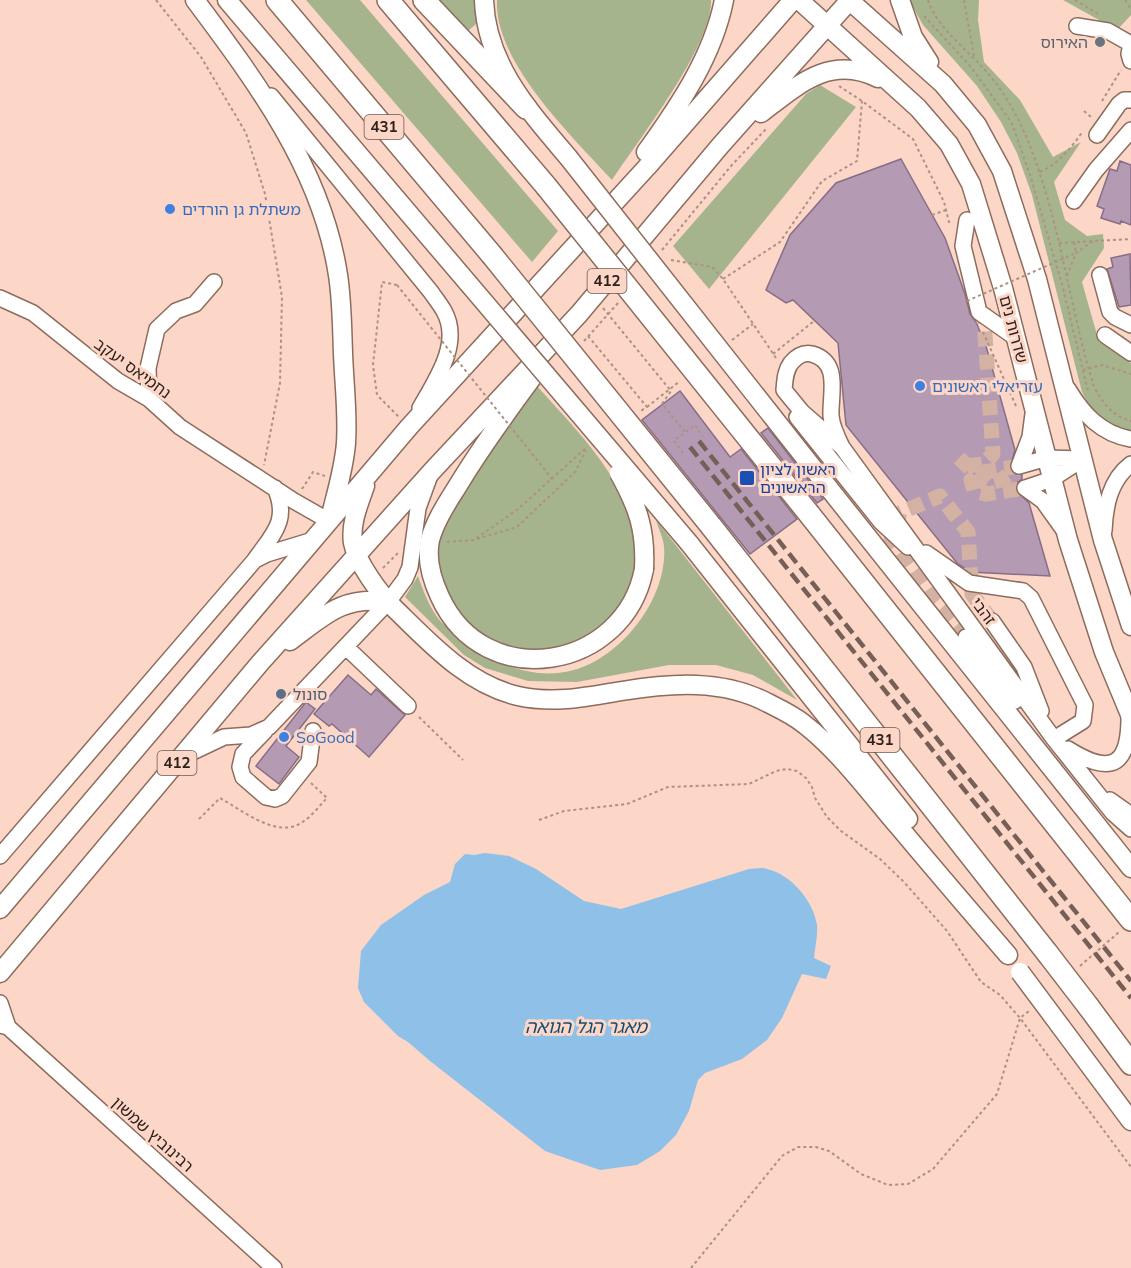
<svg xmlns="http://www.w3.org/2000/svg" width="1131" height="1268" font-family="Mulish,'Noto Sans Hebrew',sans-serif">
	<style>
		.green { fill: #a5b48d }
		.water { fill: #8ec0e8 }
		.building { fill: #b59ab4; stroke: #876e87; stroke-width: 1.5 }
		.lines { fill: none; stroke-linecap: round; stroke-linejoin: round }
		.minor-tunnel { stroke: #d3b2a4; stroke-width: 15; stroke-dasharray: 15 8; stroke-linecap: butt }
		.minor-casing { stroke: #8d6c5d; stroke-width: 18 }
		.major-casing { stroke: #8d6c5d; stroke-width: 21 }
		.highway-casing { stroke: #8d6c5d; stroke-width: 24 }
		.path { stroke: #ad9184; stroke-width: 2; stroke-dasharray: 3 3; stroke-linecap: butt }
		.minor { stroke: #fff; stroke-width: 15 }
		.major { stroke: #fff; stroke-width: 18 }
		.highway { stroke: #fff; stroke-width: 21 }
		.rail { stroke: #765f56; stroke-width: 4.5; stroke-dasharray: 12 6; stroke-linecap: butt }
		.major-bridge-casing { stroke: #8d6c5d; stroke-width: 21; stroke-linecap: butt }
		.highway-bridge-casing { stroke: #8d6c5d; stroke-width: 24; stroke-linecap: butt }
		.path-bridge { stroke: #ad9184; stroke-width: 2; stroke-dasharray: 3 3; stroke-linecap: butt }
		.major-bridge { stroke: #fff; stroke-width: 18 }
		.highway-bridge { stroke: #fff; stroke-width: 21 }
		.worship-dot { fill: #6b7280; stroke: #fcd6c6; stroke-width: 2 }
		.shop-dot { fill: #3f7fe0; stroke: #fcd6c6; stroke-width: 2 }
		.transit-dot { fill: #1a4fb4; stroke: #fcd6c6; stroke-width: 2 }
		.service-dot { fill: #5c6f8a; stroke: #fcd6c6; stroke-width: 2 }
		.labels { text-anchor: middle; stroke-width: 6; stroke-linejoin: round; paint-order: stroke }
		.shield { fill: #fcd6c6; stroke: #6c574e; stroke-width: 1.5 }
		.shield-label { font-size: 15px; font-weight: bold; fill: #2f211b }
		.worship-label { font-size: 16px; fill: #5b616d; stroke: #fcd6c6; text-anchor: end }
		.shop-label { font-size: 16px; fill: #366cbe; stroke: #fcd6c6; text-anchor: start }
		.street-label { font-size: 16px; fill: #2f211b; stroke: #fcd6c6 }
		.transit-label { font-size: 16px; fill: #164399; stroke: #fcd6c6; text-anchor: start }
		.service-label { font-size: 16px; fill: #4e5e75; stroke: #fcd6c6; text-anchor: start }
		.water-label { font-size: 18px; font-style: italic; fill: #124c72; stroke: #fcd6c6 }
	</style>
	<rect width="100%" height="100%" fill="#fcd6c6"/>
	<path class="green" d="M306 0H360L558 231 532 262Z
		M438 0H476V24L468 31Z
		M497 0H711C713 44 638 141 612 180 572 136 494 62 497 0Z
		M909 0H979L978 20 984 62 1020 100 1053 157 1081 142 1054 182 1065 220 1087 236 1103 234 1104 248 1082 282 1099 342 1131 363V431C1108 427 1092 412 1082 392L1032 195 1017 153 1001 122 977 86 923 25Z
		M1063 0H1131V15L1117 30Z
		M820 85 856 107 709 289 673 246 806 94Z
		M537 386C568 421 603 455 623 498 637 528 640 560 629 591 623 607 607 622 593 631 544 663 486 656 455 604 428 560 437 537 461 494Z
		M656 520 797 700 753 675 716 665H669L577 682 528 681 485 668 464 655 405 597 418 576C423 590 428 604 437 617 442 624 450 629 457 635 488 661 532 682 574 670 623 656 668 597 664 546 663 537 658 528 656 520Z"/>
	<path class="water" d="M485 853 509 856 536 869 584 901 621 909 749 869C754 869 762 867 767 869 791 874 814 902 817 925 818 936 815 947 814 958L831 966 826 979 802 974 782 1018 767 1040 742 1059 705 1073 698 1080 689 1111 676 1135 660 1151 637 1165 600 1170 545 1151 430 1061 408 1042 398 1036 364 1002 358 988 361 951 381 925 424 895 450 882 455 864 465 854 474 855Z"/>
	<path class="building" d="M901 159 945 238 965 294 970 314 976 322 986 346 1015 450 1010 468 1013 473 1022 475V479L1017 483 1016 490 1029 503 1050 576 970 572 957 563 846 425 838 343 793 300 786 303 766 290 790 235 836 183Z
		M1120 161 1131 165V225L1121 221 1120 224 1101 218 1104 209 1097 206 1110 169 1117 171Z
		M1130 254 1131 305 1119 307 1107 269 1113 267 1111 258Z
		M680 391 730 457 741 449 797 519 750 554 642 420Z
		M768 428 823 499 817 503 761 433Z
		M348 675 371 695 376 689 405 715 369 757 332 724 329 726 314 714Z
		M306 702 315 709 286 746 299 757 279 784 256 766Z"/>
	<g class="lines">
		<path class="minor-tunnel" d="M959 458 986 484 1001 480 1017 468
			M967 466 983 464 993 454 983 305
			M1019 466 984 472 971 480 974 491 986 494 1025 488
			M966 637 930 596 891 540 900 513 940 496 968 532 972 594 992 621"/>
		<defs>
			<path id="minor" d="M1077 26 1108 31 1131 44
				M1131 44 1129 54 1131 61
				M271 96 431 292C435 298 440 304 444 311 462 343 436 380 420 408
				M1097 135 1119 104 1124 100H1131
				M1074 201 1096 170 1131 130
				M967 220 963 246 979 312 1016 338
				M1100 275 1110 312 1115 317 1131 325
				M0 298 33 313 118 381 149 399 180 427 294 501 329 521
				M1105 335 1131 353
				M1068 389C1083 414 1101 434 1131 439
				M149 399 148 368 157 329 176 311 195 304 214 282
				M797 417 881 522 908 547
				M842 447C837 437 832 427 831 416 830 394 841 362 812 354 803 352 797 356 791 363 785 371 785 380 784 390L802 412 842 447 1054 739 1113 813 1131 829
				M1019 466 1030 437 1033 414
				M1019 466 1047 458 1083 459
				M1025 488 1043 501 1063 529
				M1025 488 1052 479 1083 459
				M1104 531C1105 506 1110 480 1131 464
				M926 553 969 583 1023 591 1031 598 1085 705 1083 721 1054 739
				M257 559 267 554 313 540
				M992 621 1024 667 1041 711
				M966 637 1015 701
				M346 647 408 706
				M265 731 243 754 240 767 243 777 266 797 275 799 282 796 309 762 313 731
				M1068 749C1113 777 1130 765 1129 712
				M182 757 224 737 251 735 269 727 388 602 405 579 410 567 418 508 429 478
				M1110 800 1131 815
				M0 856 254 561C272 535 290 521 275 488
				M0 1003 8 1027
				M0 1025 8 1027 274 1268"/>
			<path id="major" d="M195 0C257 83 322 170 338 275 342 301 342 327 343 353 344 383 348 413 346 443 344 469 336 494 330 519
				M227 0 468 283
				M484 0C486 64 529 111 568 157
				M799 0 918 108 949 144 971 184 1003 288 1068 540 1104 652 1131 717
				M849 0 943 84 977 125 1002 171 1037 279 1103 540 1131 626
				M900 0 913 37 929 62
				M761 113C798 85 830 54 878 78
				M646 152C679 106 713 56 724 0
				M532 378C506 413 480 449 457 487 447 503 435 521 430 540 426 559 432 580 440 597 485 695 625 670 644 569
				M365 486C359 503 350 524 353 543 357 563 380 594 394 608 430 643 467 684 518 696 554 704 587 697 622 691 671 683 723 679 768 703 780 709 793 715 804 724 840 752 869 792 899 827 935 870 971 912 1008 955
				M835 496 1131 868
				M689 543 908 819
				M290 641C324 616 343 595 388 602
				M0 909 409 427 647 167 793 0
				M0 973 260 663 433 470 579 314 720 146 850 0
				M1061 1027 1131 1121"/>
			<path id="highway" d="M277 0 491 254
				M388 0 546 186
				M424 0 526 108
				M810 515 1131 920
				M711 526 1048 954
				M1088 1006 1131 1064"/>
		</defs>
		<use href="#minor" class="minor-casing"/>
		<use href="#major" class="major-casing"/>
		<use href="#highway" class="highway-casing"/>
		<path class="path" d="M156 0 201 57 246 133 265 194 282 297 280 383 264 465
			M928 0C936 26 964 47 982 67 998 83 1010 103 1020 123 1059 207 1067 299 1094 387 1103 403 1112 416 1131 421
			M964 0 974 56
			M1075 0 1098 14
			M1125 0 1131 9
			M924 16 970 66 1012 123 1031 178 1063 288 1088 391
			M839 86 862 101 913 139 944 202 950 226
			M1102 101 1121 70
			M1084 111 1091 117
			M1040 172C1058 164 1072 147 1083 131
			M932 215 946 210
			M1074 242 1076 253
			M1059 243 1131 239
			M662 250 731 166 766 129
			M671 260 712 267 723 279 776 358
			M1067 276 1076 253 1093 241
			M723 279 780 242 822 181 857 161 862 101
			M397 285 382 282 373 365 377 395 399 417
			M603 308 671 391 662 404 685 432
			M983 332 1016 406
			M588 336 647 407 639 412
			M732 340 753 324
			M584 341 618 303
			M773 354 814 321
			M1083 370 1102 365 1131 374
			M647 407 680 381
			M683 453 674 441 695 425 703 437
			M302 489 313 472 325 476
			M477 539 517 527 575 472 586 450
			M447 542 474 540 518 509 587 447
			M383 568 398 553
			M419 717 463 760
			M199 819 220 798C242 810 279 841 304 821 313 815 320 805 327 798L311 783
			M539 820 564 811 627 804 668 787 749 784 776 771 787 769 797 771 806 778 812 787 815 798 827 817 841 831 880 859 904 882 947 931 981 982 1000 995 1020 1018 1131 1167
			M1080 966 1119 932
			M691 1268 782 1156 798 1147H816L829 1151 861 1174 888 1185 908 1184 933 1169 997 1094 1020 1018 1029 1011"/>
		<use href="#minor" class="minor"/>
		<use href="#major" class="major"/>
		<use href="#highway" class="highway"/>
		<path class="rail" d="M699 441 1131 981
			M690 447 1131 998"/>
		<defs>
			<path id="major-bridge" d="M568 157 835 496
				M468 283 689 543
				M619 473C638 507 646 530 644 569
				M1020 972 1061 1027"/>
			<path id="highway-bridge" d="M546 186 810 515
				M491 254 711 526
				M1048 954 1088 1006"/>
		</defs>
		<use href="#major-bridge" class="major-bridge-casing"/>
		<use href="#highway-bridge" class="highway-bridge-casing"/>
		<path class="path-bridge" d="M397 285 553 480
			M967 301 1076 253"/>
		<use href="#major-bridge" class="major-bridge"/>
		<use href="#highway-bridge" class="highway-bridge"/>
	</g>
	<circle class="worship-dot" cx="1100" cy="42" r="6"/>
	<g class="shop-dot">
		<circle cx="170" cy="209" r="6"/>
		<circle cx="920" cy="386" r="6"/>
		<circle cx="284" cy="737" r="6"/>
	</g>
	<rect class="transit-dot" x="739" y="470" width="16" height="16" rx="3"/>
	<circle class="service-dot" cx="281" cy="694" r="6"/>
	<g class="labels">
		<g class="shield">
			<rect x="364.5" y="115" width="39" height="24" rx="4.5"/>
			<rect x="587.5" y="269" width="39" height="24" rx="4.5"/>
			<rect x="860.5" y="728" width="39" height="24" rx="4.5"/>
			<rect x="157.5" y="751" width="39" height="24" rx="4.5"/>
		</g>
		<g class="shield-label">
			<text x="384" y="132">431</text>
			<text x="607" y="286">412</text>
			<text x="880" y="745">431</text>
			<text x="177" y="768">412</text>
		</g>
		<g class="worship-label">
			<text x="1088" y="48">האירוס</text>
		</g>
		<g class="shop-label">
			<text x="182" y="215">משתלת גן הורדים</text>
			<text x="932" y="392">עזריאלי ראשונים</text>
			<text x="296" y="743">SoGood</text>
		</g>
		<g class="street-label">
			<text transform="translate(1014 329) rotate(75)" y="6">שדרות נים</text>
			<text transform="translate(133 368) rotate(36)" y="6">נחמיאס יעקב</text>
			<text transform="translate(984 611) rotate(54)" y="6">זהבי</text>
			<text transform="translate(153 1134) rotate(42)" y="6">רבינוביץ שמשון</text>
		</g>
		<g class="transit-label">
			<text x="760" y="475">ראשון לציון<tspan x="760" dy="18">הראשונים</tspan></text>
		</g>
		<g class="service-label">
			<text x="293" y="700">סונול</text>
		</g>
		<g class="water-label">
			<text x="586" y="1033">מאגר הגל הגואה</text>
		</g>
	</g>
</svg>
